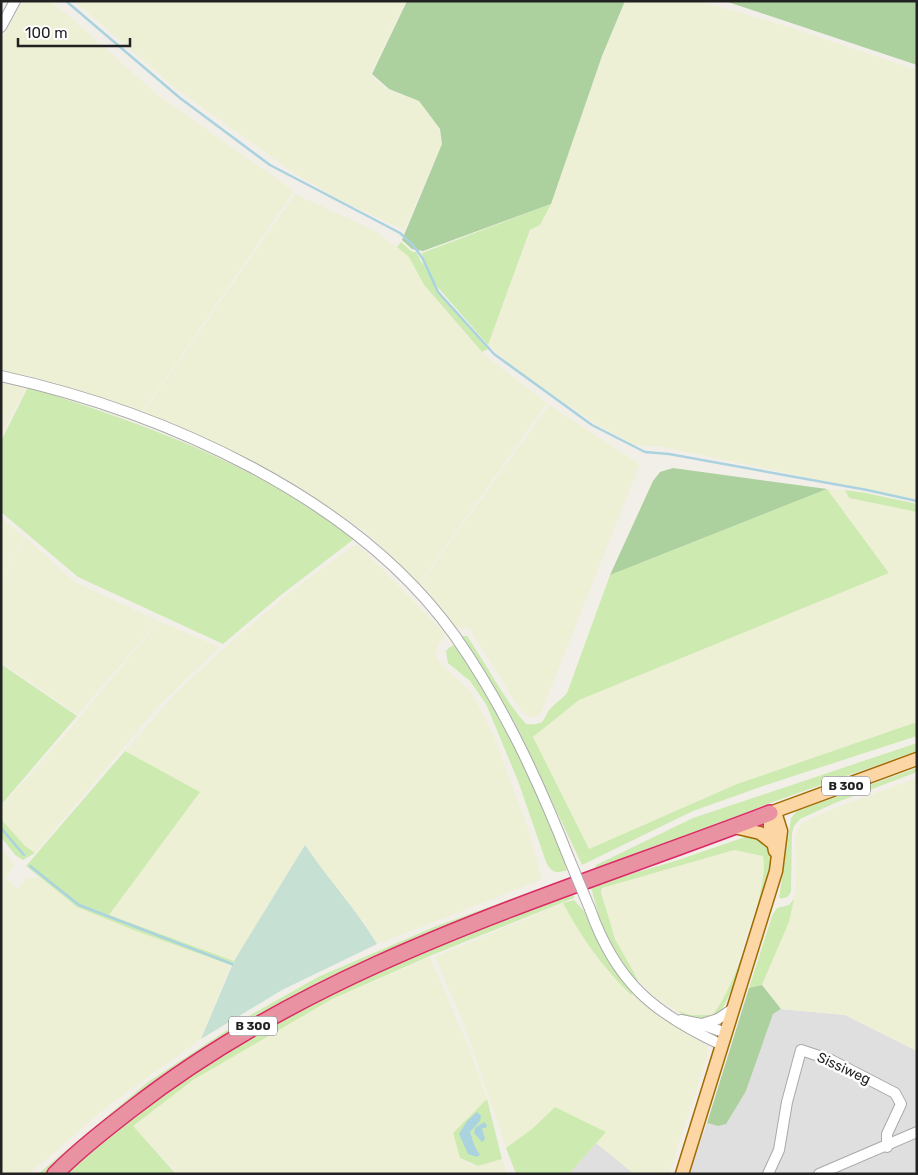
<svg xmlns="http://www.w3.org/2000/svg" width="918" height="1175" font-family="Rubik,sans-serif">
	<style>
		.residential { fill: #e0dfdf }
		.farmland { fill: #eef0d5 }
		.grass { fill: #cdebb0 }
		.forest { fill: #add19e }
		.wetland { fill: #c6e0d4 }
		.water { fill: #aad3df }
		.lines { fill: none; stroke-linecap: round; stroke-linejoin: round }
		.stream { stroke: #aad3df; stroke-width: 2.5 }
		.minor-casing { stroke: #a9a9a9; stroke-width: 12 }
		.major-casing { stroke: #a06b00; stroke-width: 15 }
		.highway-casing { stroke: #dc2a67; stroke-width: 18 }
		.minor { stroke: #fff; stroke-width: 10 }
		.major { stroke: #fcd6a4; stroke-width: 12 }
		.highway { stroke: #e892a2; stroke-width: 15 }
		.minor-bridge-casing { stroke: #a9a9a9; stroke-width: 12; stroke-linecap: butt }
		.minor-bridge { stroke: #fff; stroke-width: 10 }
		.labels { text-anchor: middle; stroke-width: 5; stroke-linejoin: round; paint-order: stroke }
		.shield { fill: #fff; stroke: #646464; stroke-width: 1 }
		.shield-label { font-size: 12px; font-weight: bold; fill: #222 }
		.street-label { font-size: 14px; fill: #222; stroke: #fff }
	</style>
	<rect width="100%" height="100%" fill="#f2efe9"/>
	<path class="residential" d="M781 1009 845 1015 917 1051V1174H688L707 1123 718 1126 746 1091 773 1014Z
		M596 1143 634 1173V1174H569Z"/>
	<path class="farmland" d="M23 1H50L69 16 158 95 294 191 141 414 1 372V41Z
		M74 1H406L370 75 388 90 419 101 439 129 442 144 404 230 344 202 295 174 175 88Z
		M625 1H700L789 27 917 70V500L661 447 635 445 594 423 512 366 488 345 531 230 540 225 551 204 602 56Z
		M295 194 374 230 409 257 424 286 481 352 547 403 419 584 368 534 291 483 224 450 142 414Z
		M1 382 26 388 1 436Z
		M549 405 640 464 541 713 535 717 529 718 521 711 469 628 457 629 420 584Z
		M827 489 845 490 849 498 917 512V722L737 784 589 849 533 737 579 700 889 572Z
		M1 517 24 537 1 582Z
		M25 537 75 582 158 621 78 715 1 662V583Z
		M358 545 446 634 438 645 436 655 438 661 472 694 494 736 528 828 542 878 536 882 377 944 365 924 330 881 305 845 234 961 109 915 200 792 125 751 174 695 224 648 294 589 352 547Z
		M159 621 219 647 156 709 35 853 25 846 1 819V807L71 728Z
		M917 778V1051L845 1015 781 1009 762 985 789 922 796 886 795 836 801 824 827 811Z
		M1 846 15 866 6 878 18 889 27 877 40 878 77 907 231 965 201 1039 108 1106 29 1174H1Z
		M734 850 763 856 765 861 761 892 731 985 719 1008 712 1015H690L676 1011 653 996 638 980 624 959 607 915 602 888Z
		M563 903 597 958 631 994 633 992 658 1014 708 1046 707 1057 669 1174H634L596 1143 605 1132 555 1107 532 1129 506 1148 465 1027 435 957Z
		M430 957 470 1050 487 1099 453 1133 456 1146 460 1158 469 1164 478 1166 502 1159 507 1174H178L132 1126 193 1080 261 1039 332 999Z"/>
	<path class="grass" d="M551 204 540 225 530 230 488 345 434 283 438 293 488 349 482 352 424 285 409 257 397 247 401 242 412 252H416L423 265 422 253Z
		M28 387C109 413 189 440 265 481 297 498 326 515 354 539L281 595 223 644 78 577 1 512V441Z
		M827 489 889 573 579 700 533 737 589 849 737 784 917 722V736L766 785 693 811 582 865 514 721 462 636H467C487 665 503 698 526 724 550 726 541 716 553 706 558 701 562 699 567 693L610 575Z
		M845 490 866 493 917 504V512L849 498Z
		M455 645 482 682 542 797 567 870C555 874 552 873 546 862L518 781 486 704 470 681 448 663 446 651 450 647Z
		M1 664 77 716 1 805Z
		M917 743V751L773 802 594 871 596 865 693 818Z
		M125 751 200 792 109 915 234 961 231 965 136 931 77 907 26 866Z
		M917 768V772L835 803 800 819 794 826 792 833 791 891C789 897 786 899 779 898L791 818 797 811Z
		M1 819 25 846 35 853 23 860 15 855 1 837Z
		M754 834 771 847C772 854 773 862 772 869 771 887 729 1007 718 1015 705 1025 687 1017 675 1010L690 1015H712C733 995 770 884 763 856L734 850 602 888 601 892 615 939 638 980 636 984 604 934 591 888 604 882 675 861Z
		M571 877V880L324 983 48 1174H38L148 1082 247 1017 318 977 434 927Z
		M573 893 574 898 432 955 332 999 193 1080 133 1126 176 1174H65L129 1119 190 1075 257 1032 402 958Z
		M794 899 789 922 762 985 749 988 772 916 777 908 789 905Z
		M574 900 584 911 606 957 633 992 631 995C603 968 581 937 563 903Z
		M487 1099 502 1159 478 1166 460 1158 453 1133Z
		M555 1107 606 1132 569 1174H516L506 1148 532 1129Z"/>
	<path class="forest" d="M407 1H625L602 56 551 204 423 251 412 249 402 240 442 144 440 129 419 101 389 89 372 74Z
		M725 1H917V65Z
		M673 468 827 489 610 575 653 481 660 472Z
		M762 985 781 1009 773 1014 746 1091 726 1124 718 1126 707 1123 749 988Z"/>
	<path class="wetland" d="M305 845C328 879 356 909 377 944L282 990 201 1039 234 961Z"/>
	<path class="water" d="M477 1112 481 1116 480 1121 470 1132 475 1147 480 1155 476 1157 468 1154 459 1134 467 1121Z
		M484 1122 487 1125 486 1128H482L485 1139 482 1142 474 1133 475 1128Z"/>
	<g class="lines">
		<path class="stream" d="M66 1 180 98 270 165 400 233 413 245 423 259 438 292 494 354 592 425 645 452 669 454 867 490 917 501
			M1 828 24 855
			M30 866 79 905 232 964"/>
		<defs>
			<path id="minor" d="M1 27 15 1
				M1 376C164 412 356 497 455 636 504 706 539 782 570 861
				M590 909C616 982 653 1013 722 1045
				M681 1020 701 1024 726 1033
				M702 1024 718 1019 734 1008
				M768 1174 779 1150 787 1102 801 1050 831 1060 895 1093 901 1104 887 1134V1147
				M819 1174 917 1132"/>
			<path id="major" d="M734 827 760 833 774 844
				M775 851 770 827V813L917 759
				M682 1174 776 871 781 831 775 812"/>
			<path id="highway" d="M55 1174C79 1150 106 1129 133 1108 320 962 551 897 770 813"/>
		</defs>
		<use href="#minor" class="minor-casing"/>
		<use href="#major" class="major-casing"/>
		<use href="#highway" class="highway-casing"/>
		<use href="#minor" class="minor"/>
		<use href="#major" class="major"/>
		<use href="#highway" class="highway"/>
		<defs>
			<path id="minor-bridge" d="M570 861 590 909"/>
		</defs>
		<use href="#minor-bridge" class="minor-bridge-casing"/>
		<use href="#minor-bridge" class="minor-bridge"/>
	</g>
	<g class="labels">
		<g class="shield">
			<rect x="822" y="776.5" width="48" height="19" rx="4"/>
			<rect x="229" y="1016.5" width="48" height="19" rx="4"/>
		</g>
		<g class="shield-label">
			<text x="846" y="790">B 300</text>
			<text x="253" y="1030">B 300</text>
		</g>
		<g class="street-label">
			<text transform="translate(844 1068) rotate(25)" y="5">Sissiweg</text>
		</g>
	</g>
	<rect width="918" height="1175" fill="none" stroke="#222222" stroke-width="5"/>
	<path d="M18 38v8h112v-8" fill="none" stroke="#222222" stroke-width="2.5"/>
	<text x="25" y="38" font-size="15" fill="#222222" stroke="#ffffff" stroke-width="4" paint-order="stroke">100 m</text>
</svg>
